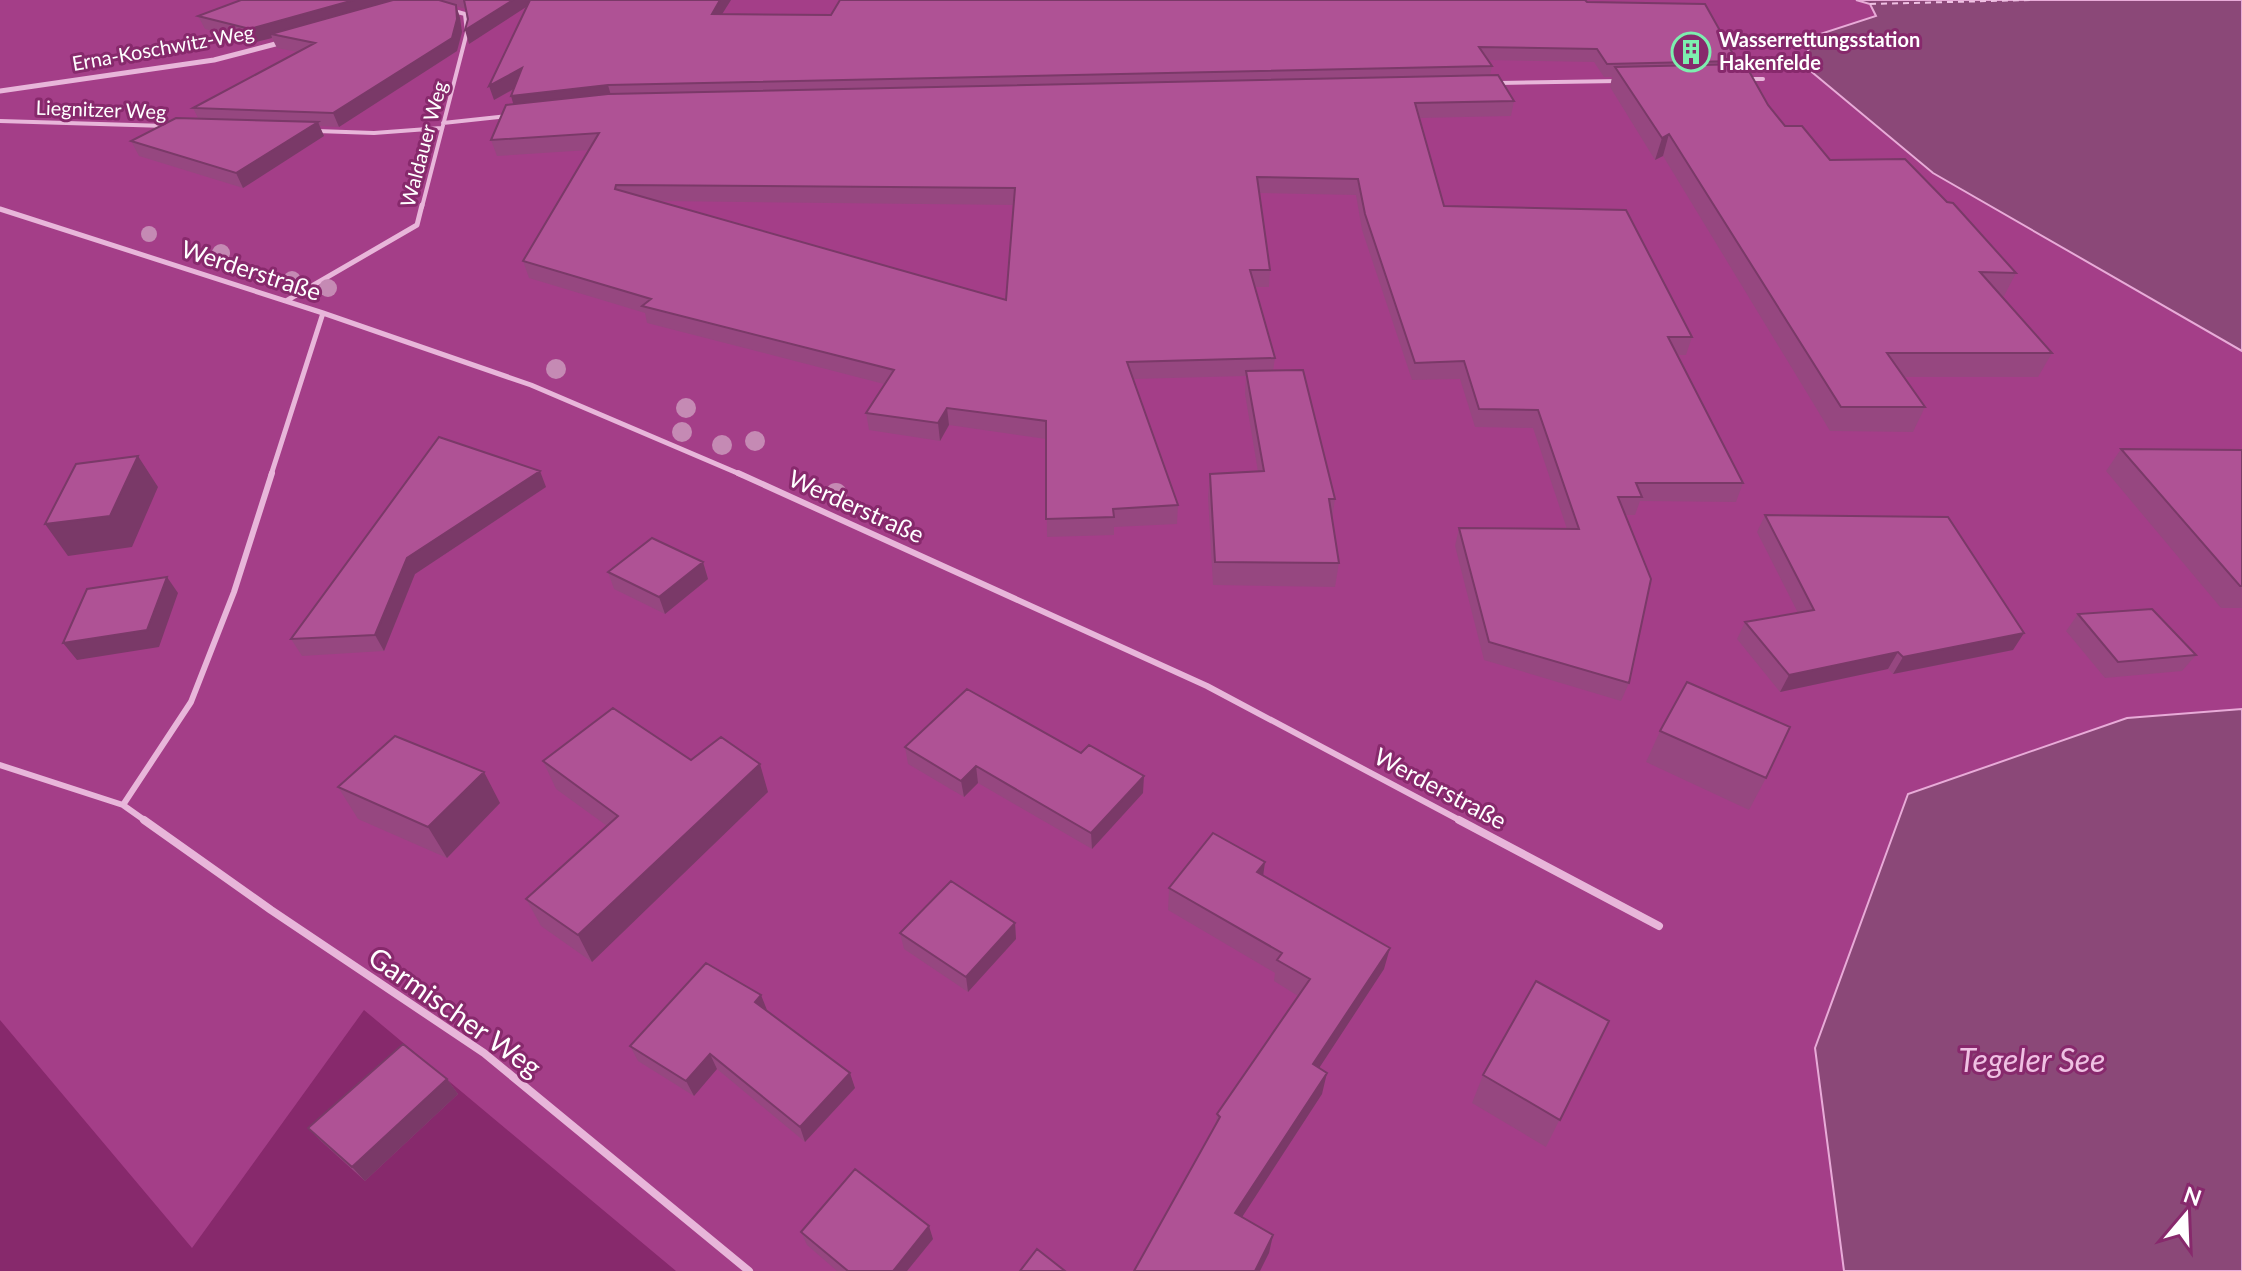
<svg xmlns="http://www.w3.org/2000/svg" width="2242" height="1271" font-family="Lato,sans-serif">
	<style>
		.green { fill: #a43e88 }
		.water { fill: #8b4878; stroke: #e8abd8; stroke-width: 2 }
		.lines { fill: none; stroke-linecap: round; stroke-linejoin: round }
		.ferry { stroke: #efc1e3; stroke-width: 2; stroke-dasharray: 6 5; stroke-linecap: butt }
		.lane-far3 { stroke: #e8b6da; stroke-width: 4 }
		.lane-far2 { stroke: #e8b6da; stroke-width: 5 }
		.lane-far1 { stroke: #e8b6da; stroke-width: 6 }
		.lane { stroke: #e8b6da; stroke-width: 8 }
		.street { stroke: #e8b6da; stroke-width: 5 }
		.tree { fill: #c58ab4 }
		.wall { fill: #964780; fill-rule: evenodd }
		.shaded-wall { fill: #7a3968 }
		.building { fill: #af5295; stroke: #7a3968; stroke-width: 2; fill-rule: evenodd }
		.labels { text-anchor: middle; stroke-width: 6; stroke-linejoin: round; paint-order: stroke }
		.far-poi-label { font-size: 20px; font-weight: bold; fill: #fff; stroke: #87296c; text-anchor: start }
		.far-street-label { font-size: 20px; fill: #fff; stroke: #87296c }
		.street-label { font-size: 24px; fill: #fff; stroke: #87296c }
		.near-street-label { font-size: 28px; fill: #fff; stroke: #87296c }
		.near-water-label { font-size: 32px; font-style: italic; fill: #efc1e3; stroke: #87296c }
	</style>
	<rect width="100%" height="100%" fill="#87296c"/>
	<path class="green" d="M0 0H1856L1870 4 1876 16 1817 35 2226 342 2242 351V709L2127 718 1908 794 1815 1048 1844 1271H676L364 1010 192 1248 0 1020Z"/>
	<path class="water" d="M1856 0H2242V351L1933 173 1801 63 1817 35 1876 16 1870 4Z
		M2242 709V1271H1844L1815 1048 1908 794 2127 718Z"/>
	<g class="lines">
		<path class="ferry" d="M1870 4 2030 0"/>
		<path class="lane-far3" d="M1747 79H1763
			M1499 83 1619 81
			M0 121 166 126
			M443 123 508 116
			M317 131 374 133 441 128
			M422 207 467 32 465 14 454 11"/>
		<path class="lane-far2" d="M0 209 323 313 531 385 742 475
			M286 301 417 225 422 205
			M271 475 323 313"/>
		<path class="lane-far1" d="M738 473 1207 686 1463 822
			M0 765 123 805
			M147 822 123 805 191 702 234 592 272 473"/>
		<path class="lane" d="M144 820 271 910 484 1053 749 1271
			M1459 820 1659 926"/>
		<path class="street" d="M0 91 214 60 283 42"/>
	</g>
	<g class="tree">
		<circle cx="149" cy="234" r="8"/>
		<circle cx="221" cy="253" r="9"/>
		<circle cx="292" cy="280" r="9"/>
		<circle cx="328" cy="288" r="9"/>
		<circle cx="556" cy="369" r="10"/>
		<circle cx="686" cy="408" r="10"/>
		<circle cx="682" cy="432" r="10"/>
		<circle cx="755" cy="441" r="10"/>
		<circle cx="722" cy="445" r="10"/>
		<circle cx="836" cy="494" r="11"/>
	</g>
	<path class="wall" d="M241 0H731L722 14 831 15 1587 2 1737 61 1736 64 1785 126 1830 160 2016 273 2004 296H2001L2052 353 2038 377H1904L1925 407 1913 432 1830 431 1663 156 1655 160 1610 87 1612 77H1604L1594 62 1488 60 1492 66 1490 75 1514 101 1511 116 1419 118 1444 206 1692 337 1686 355H1677L1743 483 1736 502 1640 501 1635 515H1625L1629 683 1621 701 1484 660 1455 546 1459 528 1567 529 1533 428 1475 427 1460 379 1412 380 1362 230 1356 195 1259 193 1270 270 1269 287H1255L1275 358 1273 371 1335 499 1332 520 1339 563 1335 587 1213 585 1208 497 1210 474 1258 472 1245 394 1246 376 1133 379 1178 505 1177 524 1114 527V535L1047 537 1046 439 949 425 940 441 869 430 866 413 884 384 647 323 645 313 529 278 523 261 589 150 497 156 491 140 513 104 514 89 494 100 527 6 469 44 466 9 456 6 460 18 462 32 457 51 339 127 319 126 324 136 243 188 139 156 131 141 198 118 193 108 298 52 277 48 272 38 256 42 205 29 198 16ZM659 201 1014 205 1006 300Z
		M2121 449 2242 450V608H2221L2106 471Z
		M546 487 415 574 384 651 302 656 291 639Z
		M1765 515 2024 633 2013 650 1893 674 1888 669 1780 692 1737 639 1745 622 1798 613 1757 532Z
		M703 562 708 579 665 614 614 589 608 572Z
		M2078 614 2196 655 2182 671 2105 678 2066 631Z
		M1660 731 1766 778 1749 810 1646 762Z
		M905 747 1081 753 1143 793 1092 849 978 783 964 797 908 764Z
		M691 760 768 792 592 962 541 926 526 899 607 826 556 789 543 761Z
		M338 787 500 803 447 858 358 819Z
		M1265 862 1263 875 1384 969 1319 1068 1322 1094 1242 1217 1273 1235 1269 1253 1134 1271 1215 1127 1217 1114 1298 996 1274 981 1275 973 1168 910 1169 888Z
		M1015 923 1016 939 968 992 904 949 900 933Z
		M766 1010 855 1088 805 1142 717 1069 694 1096 638 1061 630 1046Z
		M1609 1021 1546 1147 1472 1103 1483 1075Z
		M447 1079 458 1094 365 1181 322 1142 308 1128Z
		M801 1232 933 1239 907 1271H837L807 1245Z"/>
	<path class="shaded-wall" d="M354 0H404L271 34 272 38 256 42 250 29Z
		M513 0H537L469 44 465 30Z
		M720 0H731L714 27 712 14Z
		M456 5 460 18 462 32 457 51 339 127 333 113Z
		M522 68 526 82 494 100 489 86Z
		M608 85 612 99 515 110 511 96Z
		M318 122 324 136 243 188 236 173Z
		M1669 134 1663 156 1655 160 1662 138Z
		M947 408 949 425 940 441 938 423Z
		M138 456 158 487 132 547 68 556 45 524Z
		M540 471 546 487 415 574 384 651 375 635 407 558Z
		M703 562 708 579 665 614 659 597Z
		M167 577 178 593 159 647 77 660 63 643Z
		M2024 633 2013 650 1893 674 1903 657Z
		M1898 652 1888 669 1780 692 1789 675Z
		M760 764 768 792 592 962 578 935Z
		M976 766 978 783 964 797 961 781Z
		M484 772 500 803 447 858 428 827Z
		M1144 776 1143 793 1092 849 1091 833Z
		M1265 862 1262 884 1257 872Z
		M1015 923 1016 939 968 992 966 977Z
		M1390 948 1384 969 1308 1085 1313 1064Z
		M761 995 767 1010 755 1002Z
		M710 1054 717 1069 694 1096 686 1081Z
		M850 1073 855 1088 805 1142 800 1127Z
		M1327 1073 1322 1094 1233 1231 1235 1213Z
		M447 1079 458 1094 365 1181 352 1167Z
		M929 1226 933 1239 907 1271H893Z
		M1273 1235 1269 1253 1260 1271H1255Z"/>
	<path class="building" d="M241 0H354L250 29 198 16Z
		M393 0H439L456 5 457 19 452 38 333 113 193 108 315 43 271 34Z
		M464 0H513L465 30 468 19Z
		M530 0H720L712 14 831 15 840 0H1585L1587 2 1705 4 1737 61 1607 64 1597 49 1479 47 1492 66 608 85 511 96 522 68 489 86Z
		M1745 64 1768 105 1785 126H1802L1830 160 1905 159 1947 202 1953 203 2016 273 1980 272 2052 353H1887L1925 407H1841L1669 134 1662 138 1615 67Z
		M1498 75 1514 101 1415 103 1444 206 1626 210 1692 337H1668L1743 483H1636L1642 497H1618L1651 579 1629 683 1489 642 1459 528 1579 529 1538 410 1479 409 1464 361 1415 363 1365 214 1358 179 1257 177 1270 270H1250L1275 358 1127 362 1178 505 1113 509 1114 517 1046 519V421L947 408 938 423 866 413 894 370 642 306 651 299 523 261 599 133 491 140 506 105 608 94ZM616 185 1015 188 1006 300 615 189Z
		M176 118 318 122 236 173 131 141Z
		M1303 370 1335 499H1329L1339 563 1215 562 1210 474 1264 471 1246 371Z
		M439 437 540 471 407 558 375 635 291 639Z
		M2121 449 2242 450V586H2240Z
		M138 456 110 516 45 524 76 464Z
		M1765 515 1948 517 2024 633 1903 657 1898 652 1789 675 1745 622 1814 610Z
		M652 538 703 562 659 597 608 572Z
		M167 577 147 630 63 643 87 589Z
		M2152 609 2196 655 2118 662 2078 614Z
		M1687 682 1790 727 1766 778 1660 731Z
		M967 689 1081 753 1089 745 1144 776 1091 833 976 766 961 781 905 747Z
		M613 708 691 760 721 737 760 764 578 935 526 899 618 816 543 761Z
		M395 736 484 772 428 827 338 787Z
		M1213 833 1265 862 1257 872 1390 948 1313 1064 1327 1073 1235 1213 1273 1235 1255 1271H1134L1220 1117 1217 1114 1310 979 1277 960 1282 953 1169 888Z
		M951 881 1015 923 966 977 900 933Z
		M706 963 761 995 755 1002 850 1073 800 1127 710 1054 686 1081 630 1046Z
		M1536 981 1609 1021 1560 1120 1483 1075Z
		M403 1044 447 1079 352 1167 308 1128Z
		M855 1169 929 1226 893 1271H848L801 1232Z
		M1037 1249 1065 1271H1020Z"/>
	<defs>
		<symbol id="building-ring" viewBox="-11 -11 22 22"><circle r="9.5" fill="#87296c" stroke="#7defaf" stroke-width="1.5"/><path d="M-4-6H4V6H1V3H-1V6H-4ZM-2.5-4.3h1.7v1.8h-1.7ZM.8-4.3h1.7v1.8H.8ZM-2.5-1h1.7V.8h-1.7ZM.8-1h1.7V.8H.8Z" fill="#7defaf"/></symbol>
	</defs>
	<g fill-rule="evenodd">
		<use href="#building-ring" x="1669" y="30" width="44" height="44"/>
	</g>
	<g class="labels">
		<g class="far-poi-label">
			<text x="1719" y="47">Wasserrettungsstation<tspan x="1719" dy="23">Hakenfelde</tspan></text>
		</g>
		<g class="far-street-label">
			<text transform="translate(163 48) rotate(-10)" y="7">Erna-Koschwitz-Weg</text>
			<text transform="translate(101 110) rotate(2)" y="7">Liegnitzer Weg</text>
			<text transform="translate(424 144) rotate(-75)" y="7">Waldauer Weg</text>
		</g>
		<g class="street-label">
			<text transform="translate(251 271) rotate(18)" y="8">Werderstraße</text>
			<text transform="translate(856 507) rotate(24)" y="8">Werderstraße</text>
			<text transform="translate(1440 789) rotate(28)" y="8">Werderstraße</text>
		</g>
		<g class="near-street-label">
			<text transform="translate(455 1012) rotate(35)" y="10">Garmischer Weg</text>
		</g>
		<g class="near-water-label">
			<text x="2032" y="1072">Tegeler See</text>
		</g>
	</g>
	<g transform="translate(2186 1215) rotate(19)" stroke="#87296c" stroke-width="6" paint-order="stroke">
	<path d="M0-6L14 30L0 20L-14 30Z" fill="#ffffff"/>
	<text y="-12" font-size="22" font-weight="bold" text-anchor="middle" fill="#ffffff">N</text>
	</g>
</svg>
